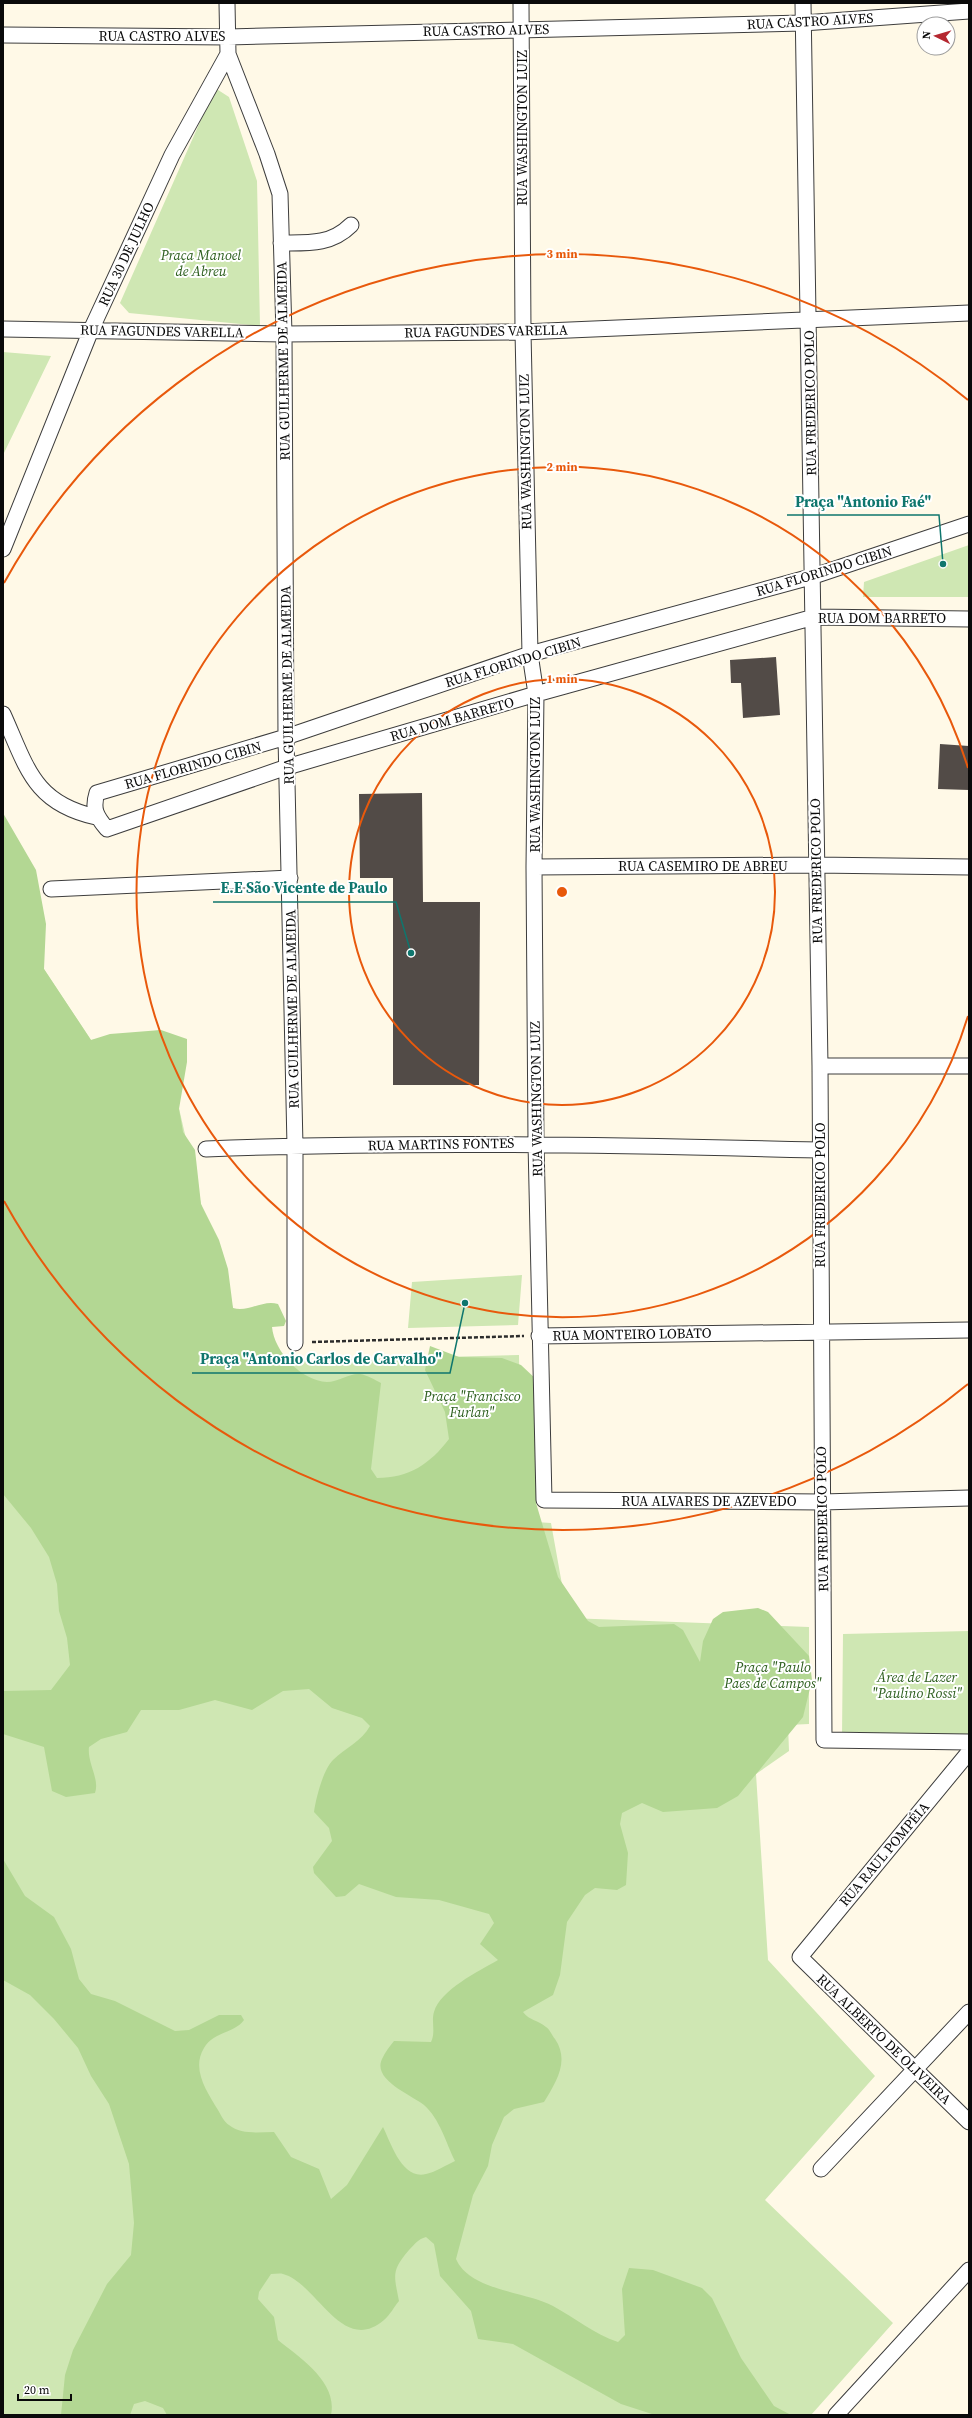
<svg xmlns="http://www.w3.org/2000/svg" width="972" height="2418" font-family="'Source Serif 4',serif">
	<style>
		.green { fill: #cfe7b3 }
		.forest { fill: #b3d793 }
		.building { fill: #524b47 }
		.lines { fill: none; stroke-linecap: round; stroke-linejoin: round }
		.minor-casing { stroke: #3d3d3d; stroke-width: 17 }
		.path { stroke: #2c2c2c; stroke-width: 2.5; stroke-dasharray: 4 2; stroke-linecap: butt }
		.minor { stroke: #fff; stroke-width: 15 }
		.ring { fill: none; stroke: #e8590c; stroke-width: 2 }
		.labels { text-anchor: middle; stroke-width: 4; stroke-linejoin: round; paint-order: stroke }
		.street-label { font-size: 14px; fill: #0a0a0a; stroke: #fff }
		.park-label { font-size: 14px; font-style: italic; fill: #2c5e1d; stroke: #fff }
		.centre { fill: #e8590c; stroke: #fff; stroke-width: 2 }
		.ring-label { font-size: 12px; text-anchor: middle; font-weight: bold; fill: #e8590c; stroke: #fff; stroke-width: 4; stroke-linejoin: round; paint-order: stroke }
		.leader { fill: none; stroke: #0f766e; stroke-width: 1.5 }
		.callout-dot { fill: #0f766e; stroke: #fff; stroke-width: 1.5 }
		.callout-label { font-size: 15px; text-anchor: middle; font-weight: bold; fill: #0f766e; stroke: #fff; stroke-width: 4; stroke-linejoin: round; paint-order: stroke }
	</style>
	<rect width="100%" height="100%" fill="#fff9e7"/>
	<path class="green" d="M215 88 229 97 257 181 260 326 129 313 120 303Z
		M3 352 51 356 3 455Z
		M969 545V597H863L864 582Z
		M3 828 44 969 91 1040 161 1030 201 1204 233 1308 289 1361 519 1355 521 1496 503 1520 551 1523 568 1618 809 1627V1724L788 1725 789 1751 756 1774 768 1960 875 2076 765 2200 893 2323 811 2415H3Z
		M522 1275 518 1325 408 1328 412 1282Z
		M969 1631V1737L842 1736 843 1634Z"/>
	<path class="forest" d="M3 813 36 870 46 924 44 969 91 1040 110 1034 161 1030 187 1039V1062L179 1109 183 1132 195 1150 201 1204 219 1240 228 1269 233 1308C248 1313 263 1299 278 1304L286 1321 284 1326 272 1327C274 1351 301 1381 327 1382 338 1382 350 1373 360 1374 367 1375 375 1380 381 1383L371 1469 377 1478C409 1478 430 1464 449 1439L445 1412 425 1370 430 1346 459 1357 502 1358 521 1365 538 1381 546 1459 536 1487V1503L558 1577 588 1621 599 1627 674 1624 683 1630 700 1662 703 1641 713 1619 723 1612 758 1608 768 1612 809 1656 812 1680 803 1717 738 1796 717 1808 663 1812 642 1803 622 1813 620 1824 628 1853 626 1885 617 1890 595 1888 585 1895 567 1922 560 1975 553 1995 523 2012C530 2021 538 2020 546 2027 550 2029 552 2036 555 2039 570 2061 556 2082 544 2102L514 2109 504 2117 492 2145 488 2166 473 2195 456 2259C470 2291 525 2291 553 2306 575 2318 594 2334 618 2342L625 2335 622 2289 629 2268 653 2270 702 2288 712 2298 741 2358 774 2406 791 2415H655L621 2404 513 2344 478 2339 471 2311 440 2276 434 2244 426 2237C418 2239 415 2244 409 2250 391 2271 394 2275 399 2301 394 2307 390 2315 384 2320 342 2356 317 2283 283 2274 280 2273 275 2274 271 2274L259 2292 258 2299 274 2317 278 2340C300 2358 338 2382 331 2415H167L163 2408 145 2401 134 2404 130 2415H61L65 2375 73 2350 107 2284 131 2255 134 2223 129 2164 109 2104 91 2076 78 2048 54 2019 30 1995 3 1980V1859L25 1896 54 1917 71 1949 79 1979 91 1994 115 2001 175 2031 189 2030 219 2015H241L244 2020C235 2033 213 2032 204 2048 191 2069 207 2092 218 2110 221 2115 224 2122 229 2125 241 2135 259 2132 274 2132L291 2157 319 2169 331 2199 347 2185 383 2127C391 2143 402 2180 426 2174 436 2172 446 2165 455 2161 446 2143 440 2119 424 2105 412 2095 372 2080 382 2059 385 2052 390 2046 394 2041L431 2042C436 2031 431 2022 434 2012 440 1990 479 1971 498 1960L480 1944 494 1923 489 1914 439 1900 396 1897 359 1884 345 1896 336 1897 314 1873 313 1867 332 1841 329 1828 314 1812C316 1798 323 1770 333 1760 345 1748 362 1741 370 1726L362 1718 332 1708 309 1689 283 1691 252 1710 215 1700 179 1710H141L127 1732 101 1739 89 1747C87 1763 100 1779 95 1793L66 1797 52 1791 44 1747 3 1734V1691L51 1690 70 1665 67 1638 59 1611 57 1584 49 1557 31 1528 3 1494Z"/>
	<path class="building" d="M776 657 780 715 743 718 741 683H731L730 660Z
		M940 744 969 746V790L938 789Z
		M422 793 423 902H480L479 1085H393V878H360L359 794Z"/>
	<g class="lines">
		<defs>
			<path id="minor" d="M227 3 228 54 267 154 280 194 284 334 286 737 295 1146V1343
				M521 3 523 332 530 654 536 694 534 867 536 1143 544 1500 822 1502 969 1498
				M803 3 820 1066 824 1740 969 1742
				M3 35 228 37 803 23 969 11
				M281 243C308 243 331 245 351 225
				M3 329 284 334 523 332 969 313
				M969 524 814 576 530 654 286 737 97 793C92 809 96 816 107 829L287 767 536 694 814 617 969 619
				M3 549 91 330 172 155 228 54
				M3 714C27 767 33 803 96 817
				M534 867 815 865 969 867
				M51 889 290 878
				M820 1066H969
				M206 1149C411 1141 615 1145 820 1150
				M539 1336 969 1330
				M969 1752 800 1957 969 2122
				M821 2169 969 2012
				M836 2415 969 2270"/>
		</defs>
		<use href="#minor" class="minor-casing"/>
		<path class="path" d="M312 1342 524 1336"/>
		<use href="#minor" class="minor"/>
	</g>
	<g class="ring">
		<circle cx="562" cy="892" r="213"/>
		<path d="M968 1016A425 425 0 1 1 968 768"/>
		<path d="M968 1384A638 638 0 0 1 4 1201M4 583A638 638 0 0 1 968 400"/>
	</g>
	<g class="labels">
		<g class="street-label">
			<text transform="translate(810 21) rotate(-3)" y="5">RUA CASTRO ALVES</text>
			<text transform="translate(486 30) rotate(-1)" y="5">RUA CASTRO ALVES</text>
			<text x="162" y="41">RUA CASTRO ALVES</text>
			<text transform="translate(522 128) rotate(-90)" y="5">RUA WASHINGTON LUIZ</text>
			<text transform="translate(126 254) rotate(-65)" y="5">RUA 30 DE JULHO</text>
			<text transform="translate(162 331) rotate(1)" y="5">RUA FAGUNDES VARELLA</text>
			<text transform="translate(486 331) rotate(-1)" y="5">RUA FAGUNDES VARELLA</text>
			<text transform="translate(283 361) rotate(-91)" y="5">RUA GUILHERME DE ALMEIDA</text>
			<text transform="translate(810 403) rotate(-91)" y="5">RUA FREDERICO POLO</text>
			<text transform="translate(525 452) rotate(-91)" y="5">RUA WASHINGTON LUIZ</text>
			<text transform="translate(824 571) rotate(-17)" y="5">RUA FLORINDO CIBIN</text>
			<text x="882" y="623">RUA DOM BARRETO</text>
			<text transform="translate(513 662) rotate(-17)" y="5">RUA FLORINDO CIBIN</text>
			<text transform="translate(287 685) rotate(-91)" y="5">RUA GUILHERME DE ALMEIDA</text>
			<text transform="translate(452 719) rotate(-16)" y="5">RUA DOM BARRETO</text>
			<text transform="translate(193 765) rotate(-16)" y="5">RUA FLORINDO CIBIN</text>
			<text transform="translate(535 775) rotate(-90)" y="5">RUA WASHINGTON LUIZ</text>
			<text x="703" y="871">RUA CASEMIRO DE ABREU</text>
			<text transform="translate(816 871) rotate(-91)" y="5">RUA FREDERICO POLO</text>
			<text transform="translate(292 1009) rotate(-91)" y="5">RUA GUILHERME DE ALMEIDA</text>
			<text transform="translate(536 1099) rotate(-91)" y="5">RUA WASHINGTON LUIZ</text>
			<text transform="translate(441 1144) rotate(-1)" y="5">RUA MARTINS FONTES</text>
			<text transform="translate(820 1195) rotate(-90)" y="5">RUA FREDERICO POLO</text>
			<text transform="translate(632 1334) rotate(-1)" y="5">RUA MONTEIRO LOBATO</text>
			<text x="709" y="1506">RUA ALVARES DE AZEVEDO</text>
			<text transform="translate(822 1519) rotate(-91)" y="5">RUA FREDERICO POLO</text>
			<text transform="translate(884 1854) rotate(-50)" y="5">RUA RAUL POMPÉIA</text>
			<text transform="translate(884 2039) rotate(44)" y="5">RUA ALBERTO DE OLIVEIRA</text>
		</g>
		<g class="park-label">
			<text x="201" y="260">Praça Manoel<tspan x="201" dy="16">de Abreu</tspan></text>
			<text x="472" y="1401">Praça "Francisco<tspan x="472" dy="16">Furlan"</tspan></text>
			<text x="773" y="1672">Praça "Paulo<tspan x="773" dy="16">Paes de Campos"</tspan></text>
			<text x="917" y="1682">Área de Lazer<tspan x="917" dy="16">"Paulino Rossi"</tspan></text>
		</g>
	</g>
	<circle cx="562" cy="892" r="6" class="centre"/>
	<g class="ring-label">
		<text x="562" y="258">3 min</text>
		<text x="562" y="471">2 min</text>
		<text x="562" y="683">1 min</text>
	</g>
	<path class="leader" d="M943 564L939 515H787M411 953L396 902H213M465 1303L450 1373H192"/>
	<g class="callout-dot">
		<circle cx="943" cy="564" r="4"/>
		<circle cx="411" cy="953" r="4"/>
		<circle cx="465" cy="1303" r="4"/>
	</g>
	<g class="callout-label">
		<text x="863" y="507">Praça "Antonio Faé"</text>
		<text x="304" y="893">E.E São Vicente de Paulo</text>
		<text x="321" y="1364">Praça "Antonio Carlos de Carvalho"</text>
	</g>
	<rect width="972" height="2418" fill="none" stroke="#0a0a0a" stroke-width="8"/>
	<g transform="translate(936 36) rotate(275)"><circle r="19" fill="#ffffff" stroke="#9d9d9d"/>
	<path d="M0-3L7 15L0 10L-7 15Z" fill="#b52730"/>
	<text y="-6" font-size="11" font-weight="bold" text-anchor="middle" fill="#0a0a0a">N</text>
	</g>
	<path d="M18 2394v6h53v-6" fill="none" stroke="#0a0a0a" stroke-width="2"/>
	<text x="24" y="2394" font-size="12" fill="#0a0a0a" stroke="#ffffff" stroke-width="3" paint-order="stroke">20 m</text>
</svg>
